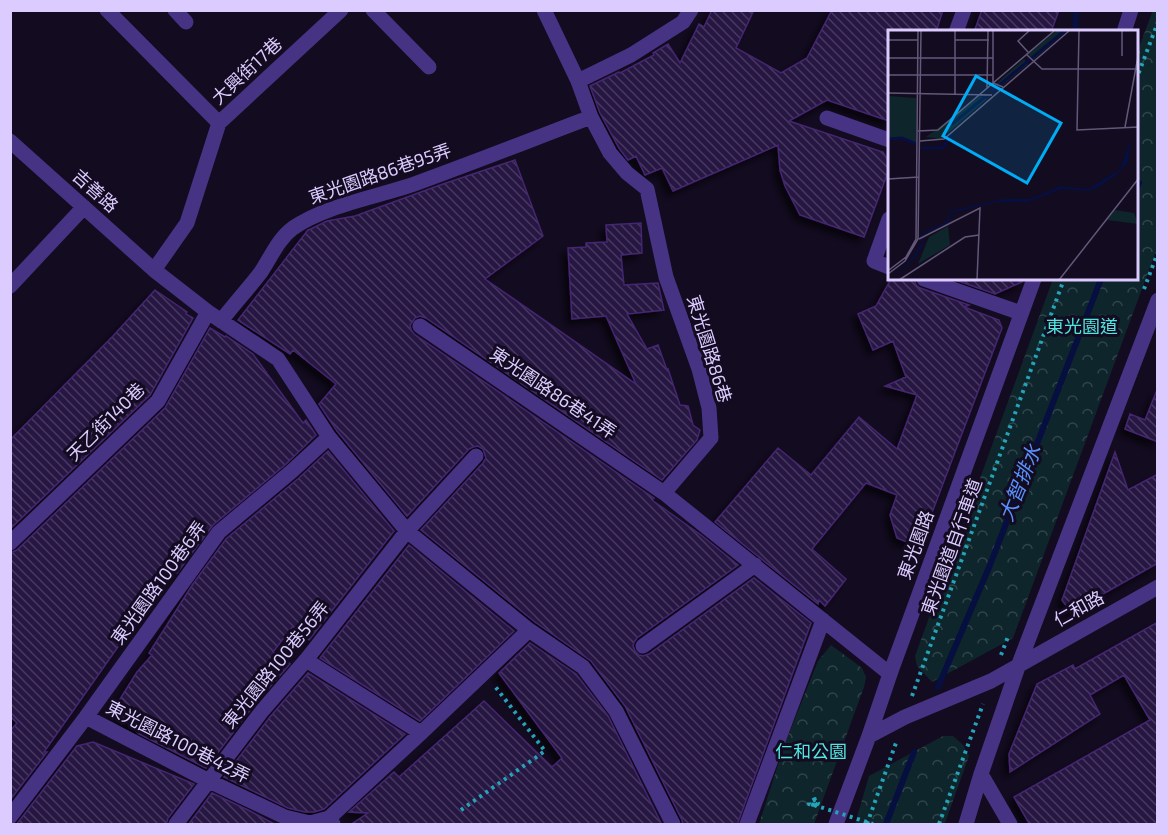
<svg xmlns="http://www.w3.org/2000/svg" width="1168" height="835" font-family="'Exo 2','Noto Sans TC',sans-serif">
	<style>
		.park { fill: url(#park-crowns) }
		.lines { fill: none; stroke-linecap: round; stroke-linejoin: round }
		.stream { stroke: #060f3f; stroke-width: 6 }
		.building { fill: url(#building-back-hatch); stroke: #442670; stroke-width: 1.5; filter: url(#shadow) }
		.path { stroke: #25a4b9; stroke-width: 4; stroke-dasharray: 3 4.5; stroke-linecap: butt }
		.minor { stroke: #463383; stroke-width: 15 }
		.path-bridge { stroke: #25a4b9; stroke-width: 4; stroke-dasharray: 3 4.5; stroke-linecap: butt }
		.labels { text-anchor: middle; stroke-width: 6; stroke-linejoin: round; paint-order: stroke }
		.street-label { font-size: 18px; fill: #dbcbff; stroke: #130b20 }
		.park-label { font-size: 18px; fill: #4fe7df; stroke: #130b20 }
		.water-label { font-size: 20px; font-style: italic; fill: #5991ff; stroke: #130b20 }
		.inset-river { fill: none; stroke: #060f3f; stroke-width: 3 }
		.inset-road { fill: none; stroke: #635879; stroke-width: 1.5 }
		.view { fill: #00acf6; fill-opacity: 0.15; stroke: #00acf6; stroke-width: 3 }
		.inset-edge { fill: none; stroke: #dbcbff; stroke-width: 3 }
	</style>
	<defs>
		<pattern id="park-crowns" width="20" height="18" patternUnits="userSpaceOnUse" patternTransform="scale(1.5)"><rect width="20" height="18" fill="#0e262b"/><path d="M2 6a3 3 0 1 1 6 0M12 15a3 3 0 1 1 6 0" fill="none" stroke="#30444b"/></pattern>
		<pattern id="building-back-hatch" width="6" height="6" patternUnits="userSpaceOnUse" patternTransform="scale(1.5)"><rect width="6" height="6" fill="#281643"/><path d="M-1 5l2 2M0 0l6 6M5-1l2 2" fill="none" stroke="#47375f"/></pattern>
		<filter id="shadow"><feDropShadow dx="-5.5" dy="5.5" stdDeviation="3" flood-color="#0009"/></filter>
	</defs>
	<rect width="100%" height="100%" fill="#130b20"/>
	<path class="park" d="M1153 10 1158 11 1157 248 1013 638 932 682 917 666 915 656 1053 279H1136L1137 53Z
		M831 645 862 668 866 677 864 687 814 824H759L784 746 818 661Z
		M943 736H953L963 745 969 756 945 823 938 824H855L869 776Z"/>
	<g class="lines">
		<path class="stream" d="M1075 32 1076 10
			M1136 189 1139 183
			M938 687 990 565 1101 279
			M886 824 914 752"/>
	</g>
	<path class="building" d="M712 10H754L736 48 781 73 807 58 832 10H943L936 32H889V121L827 100 789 121 883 152 889 162V169L864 237 800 215 785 186 780 170 778 145 673 191 662 168 645 175 636 156 628 160 619 148 600 113 590 86 619 72 620 73 654 55 653 53 668 44 680 63 699 24 704 27Z
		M982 10H1059L1051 32H974Z
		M515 160 543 236 485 279 636 384 606 316 572 319 568 248 586 247V243L607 242 606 225 641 223 642 253 621 255 624 285 658 283 664 310 627 314 647 349 658 345 667 370 668 369 680 405 688 406 693 425 700 430 697 440 662 480 426 318 420 316 415 318 410 325 411 330 414 334 654 498 652 500 701 535 738 565 637 638 634 642 633 646 635 651 639 655 643 656 649 654 754 578 811 623 737 825H683L682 820 625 706 591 661 535 622 421 530 483 463 486 458 483 449 478 446 473 447 469 449 407 516 337 431 319 404 336 384 293 350 290 354 238 320 308 230 311 229 327 221 355 216 443 184Z
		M891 279H914L916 285 920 288 969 305 964 307 999 320 1002 328 919 547 897 538 890 515 897 495 866 483 812 549 846 579 825 606 819 600 818 604 715 522 778 448 811 475 859 417 897 449 917 395 885 386 906 377 893 341 873 350 858 314 876 306Z
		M953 279H1024L1022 282 995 294Z
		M155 290 187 312 186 314 193 318 150 395 10 529V440L113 336Z
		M210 328 225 337 226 336 253 354 303 423 306 420 316 435 286 464 213 525 177 573 172 570 44 752H47L10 800V731L17 723 10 716V553L17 550 165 408Z
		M1157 390H1158V442L1125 429 1130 414 1145 420Z
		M328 451 394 531 309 640 293 626 273 652 290 664 254 705 206 768 139 734 118 713 115 707 137 672 152 655 149 653 193 584 226 539 299 478Z
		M1115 452 1128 490 1158 474V563L1071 612 1062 600Z
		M409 545 514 631 420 721 320 658Z
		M1158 622V825H1030L1014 797 1150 720 1124 675 1090 695 1100 714 1010 772 1009 754 1037 684 1073 665 1075 669Z
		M530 643 576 674 608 716 662 825H350L368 813 349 812 394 772 399 777 484 701 552 767 562 758 499 673Z
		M308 673 405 734 324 809 314 812H305L288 808 224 777 270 717Z
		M93 742 194 784 168 818 166 825H16L77 746Z
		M212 793 250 811 276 825H188Z"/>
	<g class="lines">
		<path class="path" d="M1136 80 1158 22
			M1144 289 1158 252
			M1001 655 1009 634
			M912 696 1064 279
			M814 805 811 804V802L815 800 817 803 814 807 809 804V802L815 799 818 803 815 807
			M461 810 545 751 494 685
			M867 824 897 740
			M939 824 983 704"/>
		<path class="minor" d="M107 10 219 123
			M175 10 186 22
			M373 10 429 67
			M544 10 578 81 591 117 610 153 627 173 647 189 666 277 699 369 709 408 711 438 664 493
			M956 32 964 10
			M1124 32 1131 10
			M578 81 631 55 683 22 691 10
			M827 118 889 140
			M10 141 154 270 208 312 278 359 329 437 407 531 529 630 583 667 616 711 673 824
			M889 219 874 261 889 267
			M154 270 187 223 219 123 341 10
			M924 279 1021 313
			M10 286 84 207
			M221 321C234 304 248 289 261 272 271 257 278 239 293 228 326 205 378 197 417 183 475 162 533 139 591 117
			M420 326 664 493 890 674
			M10 543 158 401 208 312
			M643 646 755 565
			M306 660 421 733
			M86 717 219 532 292 471 329 437
			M869 736 905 717 991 681 1158 587
			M981 774 1010 824
			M10 817 86 717 209 781 285 817 310 823 329 818 333 824
			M329 818 421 733 529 630
			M176 824 262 711 306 660 407 531 476 456
			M747 824 823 620
			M836 824 869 736 890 674 1034 279
			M966 824 981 774 1019 664 1158 300"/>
		<path class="path-bridge" d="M814 805 873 824"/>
	</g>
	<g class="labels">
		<g class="street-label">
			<text transform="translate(247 71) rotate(-43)" y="6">大興街17巷</text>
			<text transform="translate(380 174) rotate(-19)" y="6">東光園路86巷95弄</text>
			<text transform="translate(95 191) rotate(42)" y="6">吉善路</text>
			<text transform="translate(709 349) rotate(73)" y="6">東光園路86巷</text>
			<text transform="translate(553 393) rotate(34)" y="6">東光園路86巷41弄</text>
			<text transform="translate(106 422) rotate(-45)" y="6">天乙街140巷</text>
			<text transform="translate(916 545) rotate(-70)" y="6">東光園路</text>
			<text transform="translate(952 547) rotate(-70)" y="6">東光園道自行車道</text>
			<text transform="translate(159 583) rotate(-54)" y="6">東光園路100巷6弄</text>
			<text transform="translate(1079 609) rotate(-29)" y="6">仁和路</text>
			<text transform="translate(276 665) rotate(-51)" y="6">東光園路100巷56弄</text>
			<text transform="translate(178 742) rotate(27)" y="6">東光園路100巷42弄</text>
		</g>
		<g class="park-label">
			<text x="1082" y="333">東光園道</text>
			<text x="811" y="758">仁和公園</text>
		</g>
		<g class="water-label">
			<text transform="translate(1020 483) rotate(-68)" y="7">大智排水</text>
		</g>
	</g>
	<g transform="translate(888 30)">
		<rect width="250" height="250" fill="#130b20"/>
		<path d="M227 180 246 183 250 194 219 190Z" fill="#0e262b"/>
		<path d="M168 1H178L145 30 140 24ZM136 29 140 34 115 55 108 54ZM0 66 28 68V114L16 108H0ZM92 66 99 69 53 109 38 107ZM60 196 62 215 30 234 41 207Z" fill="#0e262b"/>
		<path d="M243 108 240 132 227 146 209 158 200 161 174 159 140 172H110L63 183 61 192 36 204 35 215 27 228 1 250 24 228 34 212V203L59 191 62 181 116 169H142L173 156 200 159 232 139Z" fill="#060f3f"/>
		<path class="inset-river" d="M103 62 176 1M64 94 98 66M0 109 14 108 28 114M33 118H54L65 104"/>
		<path class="inset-road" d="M105 1V53L115 57M191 1 189 100 251 97M0 10H30M67 10H101M140 22 130 11 141 1M138 24 154 39H251M234 26V1M0 28H105M0 45H104M99 58 100 1M0 63 104 65M67 64V1M237 97 251 21M30 101 50 100 166 1M32 111 56 109 181 1M0 149 31 147M31 209 92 178 89 250M1 240 18 227 28 209 30 1M0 244 17 231 30 209 33 1M11 250 77 207 91 205M171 250 251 148"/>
		<path class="view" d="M88 46 173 93 139 153 55 106Z"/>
		<rect width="250" height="250" class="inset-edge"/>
	</g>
	<rect width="1168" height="835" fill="none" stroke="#dbcbff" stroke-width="24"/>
</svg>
